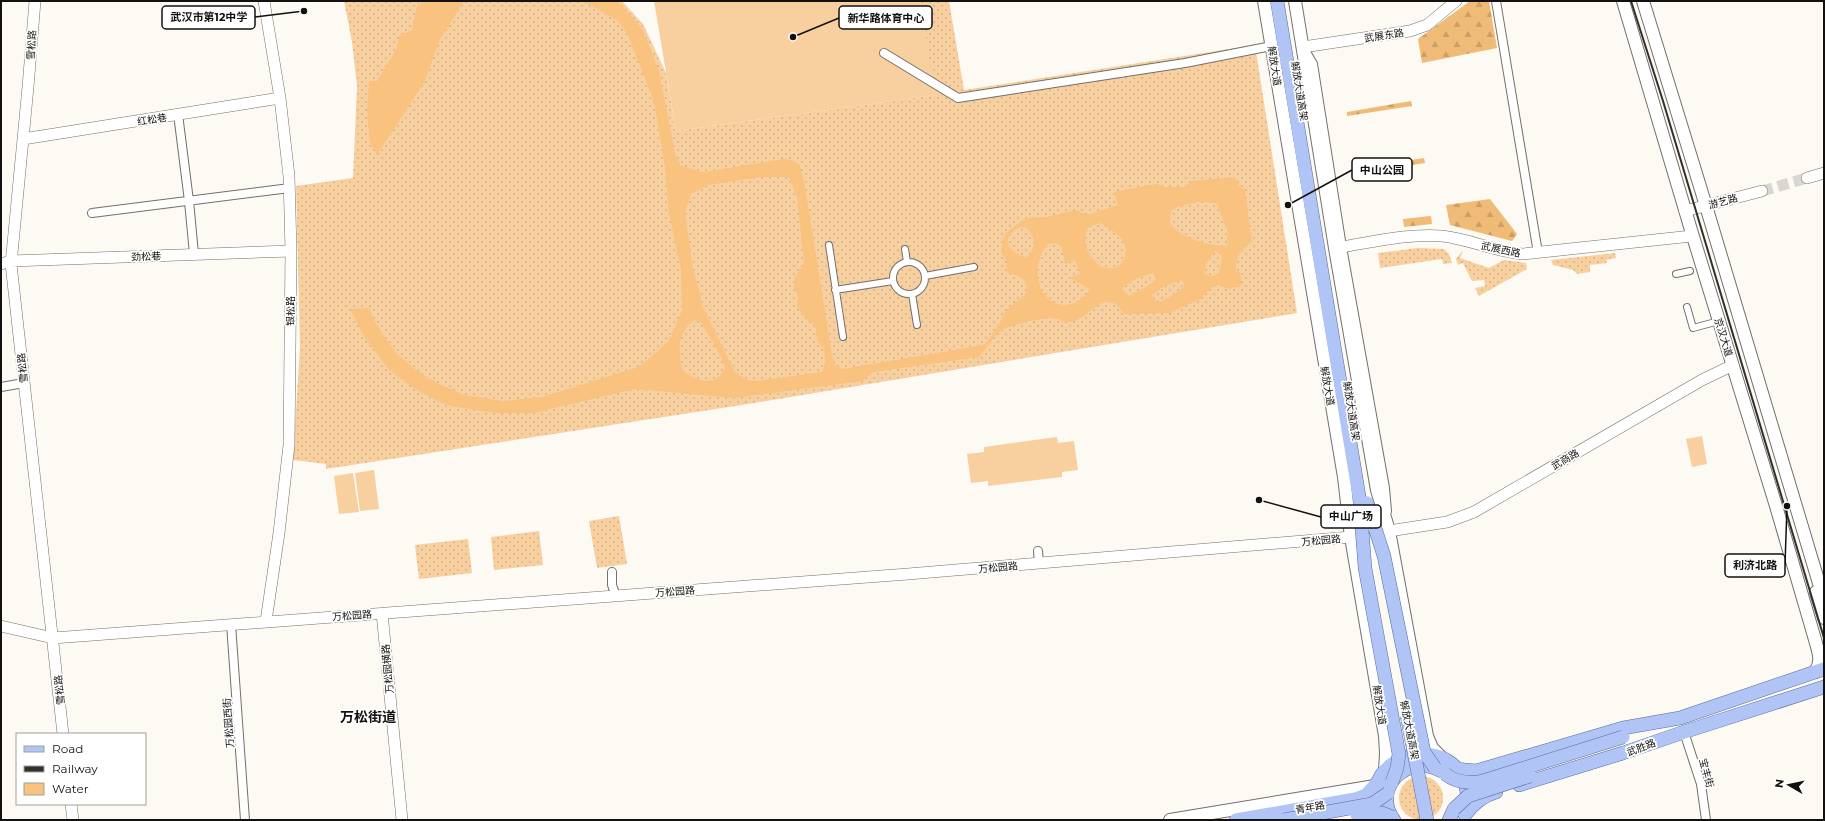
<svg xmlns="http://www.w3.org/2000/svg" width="1825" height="821" font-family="Montserrat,'Noto Sans SC',sans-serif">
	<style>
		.grass { fill: url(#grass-dots) }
		.forest { fill: url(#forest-firs) }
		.pitch { fill: #f8d0a0 }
		.water { fill: #f9c37f; fill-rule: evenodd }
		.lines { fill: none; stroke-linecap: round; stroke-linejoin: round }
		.tertiary-tunnel { stroke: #dad6d1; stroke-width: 11; stroke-dasharray: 11 5.5; stroke-linecap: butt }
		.pedestrian-casing { stroke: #736f6a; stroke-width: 8 }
		.minor-casing { stroke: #736f6a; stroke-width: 10 }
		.tertiary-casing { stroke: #736f6a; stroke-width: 12 }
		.secondary-casing { stroke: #736f6a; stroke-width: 14 }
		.primary-casing { stroke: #566ba0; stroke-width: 14 }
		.pedestrian { stroke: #fff; stroke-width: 6 }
		.minor { stroke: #fff; stroke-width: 8 }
		.tertiary { stroke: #fff; stroke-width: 11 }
		.secondary { stroke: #fff; stroke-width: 12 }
		.primary { stroke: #b0c4f5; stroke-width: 13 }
		.rail { stroke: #31302d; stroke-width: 2 }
		.primary-bridge-casing { stroke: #566ba0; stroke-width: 14; stroke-linecap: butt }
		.primary-bridge { stroke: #b0c4f5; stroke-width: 13 }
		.labels { text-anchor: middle; stroke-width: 3.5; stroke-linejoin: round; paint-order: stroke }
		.street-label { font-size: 10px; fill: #12110f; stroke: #fff }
		.district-label { font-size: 14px; font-weight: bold; fill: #12110f; stroke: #fff }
		.leader { fill: none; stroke: #12110f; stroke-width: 1.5 }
		.callout-dot { fill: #12110f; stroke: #fff; stroke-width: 1.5 }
		.callout { fill: #fff; stroke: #12110f; stroke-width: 1.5 }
		.callout-label { font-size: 11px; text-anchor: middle; font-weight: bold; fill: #12110f }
	</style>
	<defs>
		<pattern id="grass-dots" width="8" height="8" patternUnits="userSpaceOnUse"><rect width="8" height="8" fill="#f8d0a0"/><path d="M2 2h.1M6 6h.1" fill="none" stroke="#d4b289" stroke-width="1.8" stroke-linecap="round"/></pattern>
		<pattern id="forest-firs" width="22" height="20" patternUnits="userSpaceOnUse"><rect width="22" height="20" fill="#f0ba77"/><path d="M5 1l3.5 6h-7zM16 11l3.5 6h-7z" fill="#cd9f66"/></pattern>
	</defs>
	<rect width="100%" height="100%" fill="#fdf9f3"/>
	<path class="grass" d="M344 1H622L643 24 666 73 676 131 934 95 920 1H949L964 90 1255 45 1297 313 742 405 326 469V464L293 460 300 347 296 186 353 178 357 86 352 42Z
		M1418 248 1444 249 1449 254 1452 263 1443 264 1442 259 1380 268 1378 253Z
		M1463 250 1460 258 1489 268 1504 260 1526 263 1527 269 1479 296 1475 288 1485 286 1484 280 1472 281 1463 263 1458 265 1456 259Z
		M1615 253 1616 258 1606 260 1607 263 1590 265V272L1577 274 1573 270 1553 265 1551 260Z
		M619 516 627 564 597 568 589 521Z
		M539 531 543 565 494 570 491 537Z
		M468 539 472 573 419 579 415 545Z
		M1399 798a22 22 0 1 1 44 0a22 22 0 1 1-44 0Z"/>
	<path class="forest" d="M1470 1H1489L1497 48 1422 63 1418 39Z
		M1411 101 1412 106 1347 116V112Z
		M1424 158 1425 163 1360 173 1359 168Z
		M1490 199 1517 234 1512 241 1450 225 1446 205Z
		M1431 216 1432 224 1404 227 1403 219Z"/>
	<path class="pitch" d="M654 1H920L935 95 676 131Z
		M1702 436 1707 464 1692 467 1686 439Z
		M1057 437 1058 443 1074 441 1078 470 1062 472V477L988 486V481L971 483 967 454 984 452V447Z
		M374 470 379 509 360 511 355 473Z
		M353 473 359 512 339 514 334 476Z"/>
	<path class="water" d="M423 1H464L439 41 425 81 377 155 370 143 367 112 369 81H377L396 50 400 35 412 30 417 7Z
		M584 1H618L643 30 659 71 676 157 681 166 703 172 784 159 791 160 800 165 806 192 832 355 835 365 842 369 984 345C989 339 993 334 997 327 1001 321 1003 314 1008 309 1013 303 1021 300 1024 295 1027 292 1027 287 1026 284 1023 275 1013 276 1006 271L1007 261 1001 252 1003 239 1006 233 1020 222 1032 217 1043 218 1076 210 1087 215 1118 205 1114 192 1156 184 1165 187H1185L1191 181 1235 177 1239 186 1245 190 1252 242C1240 249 1236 257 1236 271L1240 273 1242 285 1229 289 1219 285 1212 287 1200 299 1170 313 1124 314C1105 284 1091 318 1071 322 1062 323 1058 317 1051 318 1039 319 1010 324 1001 331 993 337 986 349 979 357L874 372 862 381 734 398 635 389 533 413H495L451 406 438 401 417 390 389 370 363 335 350 309 369 308 375 322 396 353 415 369 437 383 464 395 503 401 542 397 632 369 640 366 669 341 682 310 681 269 669 214 665 167 654 102 628 35 618 21ZM762 177H789L797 197 804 263 795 278 794 287 798 297 797 307 808 321 815 325 817 341 824 349 825 363 822 372 757 381 747 380 735 372 701 303V296L693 270 685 212 691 194 708 185ZM1196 202H1207L1217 204 1228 232 1227 239 1228 245C1218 249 1183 238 1175 229 1173 227 1171 224 1170 221L1171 211 1178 207ZM1100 223C1106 227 1116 232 1120 237 1139 259 1107 286 1089 253 1084 244 1084 235 1089 227ZM1021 227 1027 228 1034 239C1034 246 1033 253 1027 257 1007 253 999 237 1021 227ZM1053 243 1058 244 1062 249 1065 264 1075 260 1080 274 1070 278 1089 289V291C1059 329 1018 282 1048 244ZM1215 251 1222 256 1219 273 1212 276 1204 274 1206 264ZM1153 273 1156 279C1148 287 1139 291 1129 296L1122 289C1130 281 1141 276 1153 273ZM1182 280 1185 286C1177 293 1168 298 1158 303L1152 296C1160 287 1171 283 1182 280ZM694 320 701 322 716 348 725 367C717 389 696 381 682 370 679 349 676 335 694 320Z"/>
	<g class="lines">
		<path class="tertiary-tunnel" d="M1762 191 1807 178"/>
		<defs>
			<path id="pedestrian" d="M829 245 843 337
				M905 249 907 262
				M893 278a16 16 0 1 1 32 0a16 16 0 1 1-32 0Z
				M1676 274 1690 271
				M925 276 974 267
				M835 290 893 281
				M912 294 917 325
				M1687 307 1693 328 1719 321"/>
			<path id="minor" d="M1496 1 1538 253
				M1306 52 1313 64 1342 247 1385 488 1387 511
				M884 53 958 98 1185 63 1272 46
				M178 114 189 201 194 254
				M92 213 290 188
				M1 387 24 383
				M1038 551 1039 563
				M612 572V585L616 596
				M231 624 245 820
				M1684 732 1701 784 1706 820"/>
			<path id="tertiary" d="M35 1 28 87 11 264 63 734
				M264 1 280 98 289 176 291 251 289 445 279 533 266 621
				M1303 47 1410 31 1427 25 1456 1
				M23 139 280 98
				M1807 178 1824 173
				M1685 211 1762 191
				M1335 248C1370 243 1406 233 1442 236 1470 239 1496 252 1523 254L1692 236
				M1 264 11 261 291 251
				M1389 531 1447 522 1474 512 1702 380 1733 365
				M382 613 402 820
				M1 626 53 638 908 574 1351 537
				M71 804 73 820"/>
			<path id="secondary" d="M1264 1 1344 477 1351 537 1385 736 1386 753 1385 771
				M1295 1 1335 248 1377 490 1389 531 1427 736 1432 748 1442 758
				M1623 1 1691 230 1776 506 1816 643C1819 654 1822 662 1815 672
				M1643 1 1706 206 1824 600
				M1816 592 1824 618
				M1170 820 1375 786"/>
			<path id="primary" d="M1277 1 1362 514
				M1456 769 1476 771 1623 728 1680 718 1824 669
				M1519 785 1623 753 1684 732 1824 687
				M1465 815C1473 804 1482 796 1496 792
				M1236 820 1355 799 1366 795 1378 782
				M1380 820C1348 747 1474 724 1467 807
				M1394 820C1371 789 1407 752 1441 771
				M1449 820 1454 809"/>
		</defs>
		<use href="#pedestrian" class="pedestrian-casing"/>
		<use href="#minor" class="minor-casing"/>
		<use href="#tertiary" class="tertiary-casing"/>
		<use href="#secondary" class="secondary-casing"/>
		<use href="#primary" class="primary-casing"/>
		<use href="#pedestrian" class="pedestrian"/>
		<use href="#minor" class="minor"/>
		<use href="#tertiary" class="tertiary"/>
		<use href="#secondary" class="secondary"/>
		<use href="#primary" class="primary"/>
		<path class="rail" d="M1631 1 1663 101 1824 638"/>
		<defs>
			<path id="primary-bridge" d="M1367 503 1384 556 1424 752 1435 768
				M1360 504 1365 568 1399 754 1397 768 1392 782
				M1407 716 1427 820
				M1445 774C1457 783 1469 784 1483 781L1623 737
				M1454 809 1468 796 1530 776
				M1357 815 1382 813 1392 817
				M1284 820 1372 804 1388 793"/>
		</defs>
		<use href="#primary-bridge" class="primary-bridge-casing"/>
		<use href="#primary-bridge" class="primary-bridge"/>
	</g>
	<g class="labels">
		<g class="street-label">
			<text transform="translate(1384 35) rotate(-9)" y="4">武展东路</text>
			<text transform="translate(31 45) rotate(-86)" y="4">雪松路</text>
			<text transform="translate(1275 66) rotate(81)" y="4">解放大道</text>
			<text transform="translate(1300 91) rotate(81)" y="4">解放大道高架</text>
			<text transform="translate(152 119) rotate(-9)" y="4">红松巷</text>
			<text transform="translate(1723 201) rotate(-15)" y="4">游艺路</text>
			<text transform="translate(1501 249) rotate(12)" y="4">武展西路</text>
			<text transform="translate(146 256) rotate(-2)" y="4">劲松巷</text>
			<text transform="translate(290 311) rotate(-90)" y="4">银松路</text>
			<text transform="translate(1724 337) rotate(73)" y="4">京汉大道</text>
			<text transform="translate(22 368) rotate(-96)" y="4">雪松路</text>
			<text transform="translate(1328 386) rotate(80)" y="4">解放大道</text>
			<text transform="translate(1352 411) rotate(81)" y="4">解放大道高架</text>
			<text transform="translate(1565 459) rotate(-30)" y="4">武商路</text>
			<text transform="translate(1321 540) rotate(-5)" y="4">万松园路</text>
			<text transform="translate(998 567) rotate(-5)" y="4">万松园路</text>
			<text transform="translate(675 591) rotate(-4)" y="4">万松园路</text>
			<text transform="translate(352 615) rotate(-4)" y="4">万松园路</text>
			<text transform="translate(387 669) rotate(-95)" y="4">万松园横路</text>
			<text transform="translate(59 690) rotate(-96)" y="4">雪松路</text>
			<text transform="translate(1380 705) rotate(81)" y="4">解放大道</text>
			<text transform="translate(228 723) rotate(-94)" y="4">万松园西街</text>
			<text transform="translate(1410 730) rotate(79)" y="4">解放大道高架</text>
			<text transform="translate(1641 747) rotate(-20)" y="4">武胜路</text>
			<text transform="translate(1707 773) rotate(75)" y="4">宝丰街</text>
			<text transform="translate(1310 807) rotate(-10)" y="4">青年路</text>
		</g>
		<g class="district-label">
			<text x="368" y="722">万松街道</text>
		</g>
	</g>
	<path class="leader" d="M304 11L255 17M793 37L839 18M1288 205L1352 170M1259 500L1321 517M1787 506L1785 565"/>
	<g class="callout-dot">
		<circle cx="304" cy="11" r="4"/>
		<circle cx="793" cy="37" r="4"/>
		<circle cx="1288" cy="205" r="4"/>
		<circle cx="1259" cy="500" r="4"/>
		<circle cx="1787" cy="506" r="4"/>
	</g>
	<g class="callout">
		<rect x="162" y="6" width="93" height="23" rx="4"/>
		<rect x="839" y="6" width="93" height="23" rx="4"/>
		<rect x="1352" y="158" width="60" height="23" rx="4"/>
		<rect x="1321" y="505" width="60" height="23" rx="4"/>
		<rect x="1725" y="554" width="60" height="23" rx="4"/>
	</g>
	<g class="callout-label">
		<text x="209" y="21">武汉市第12中学</text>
		<text x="886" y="22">新华路体育中心</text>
		<text x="1382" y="174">中山公园</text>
		<text x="1351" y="520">中山广场</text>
		<text x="1755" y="569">利济北路</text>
	</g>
	<rect width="1825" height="821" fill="none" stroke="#12110f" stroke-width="4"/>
	<rect x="16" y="733" width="130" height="72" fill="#ffffff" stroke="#a0a09f"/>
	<rect x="24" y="746" width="20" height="6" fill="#b0c4f5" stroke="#a0a09f"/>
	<text x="52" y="753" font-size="12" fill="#12110f">Road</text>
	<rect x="24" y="766" width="20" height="6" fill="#31302d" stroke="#a0a09f"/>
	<text x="52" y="773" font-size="12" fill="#12110f">Railway</text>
	<rect x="24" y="783" width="20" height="12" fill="#f9c37f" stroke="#a0a09f"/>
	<text x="52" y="793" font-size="12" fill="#12110f">Water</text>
	<g transform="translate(1789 785) rotate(279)" stroke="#ffffff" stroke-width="3" paint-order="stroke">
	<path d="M0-3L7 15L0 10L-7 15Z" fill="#12110f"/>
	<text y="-6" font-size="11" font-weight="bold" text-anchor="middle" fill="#12110f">N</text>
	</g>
</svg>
